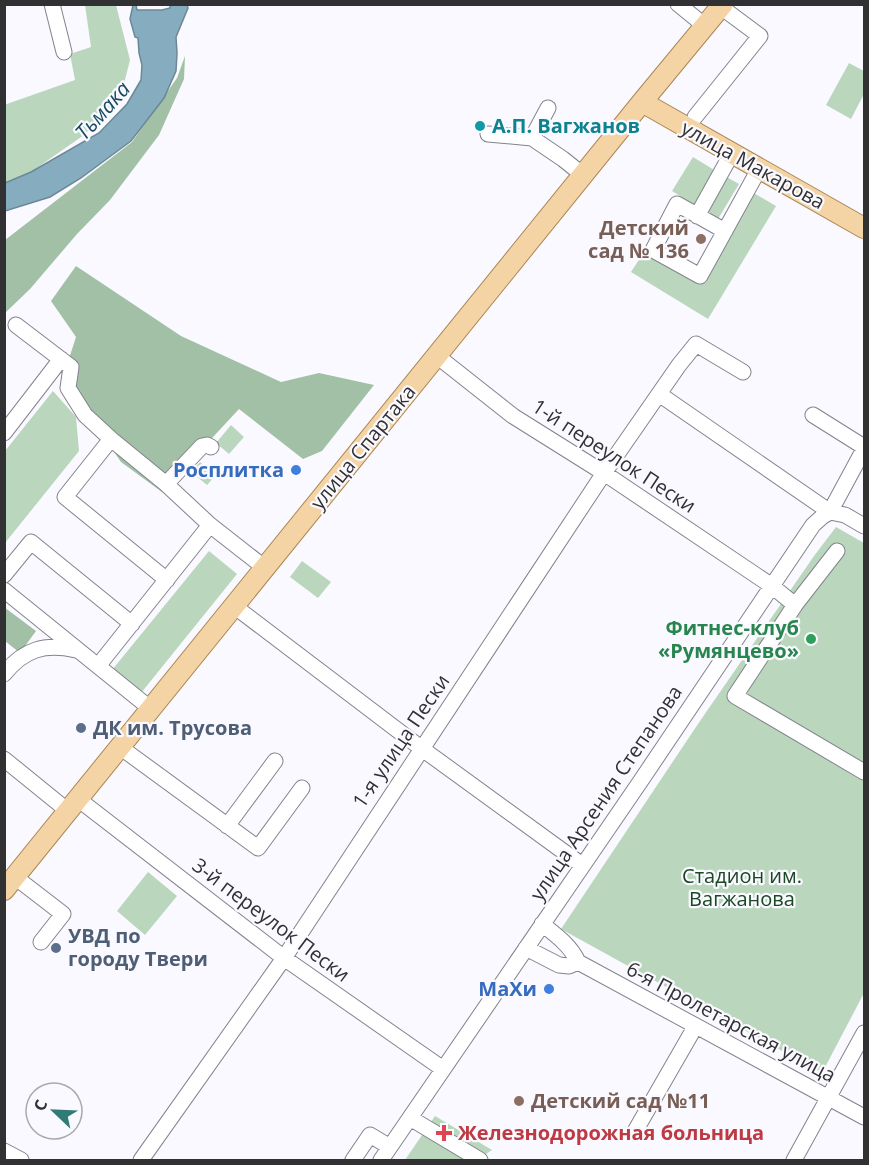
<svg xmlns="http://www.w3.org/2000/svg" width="869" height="1165" font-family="'Open Sans',sans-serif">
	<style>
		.green { fill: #bad7bd }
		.forest { fill: #a2c0a5 }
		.water { fill: #85adbf; stroke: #6c8895; stroke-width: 1.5 }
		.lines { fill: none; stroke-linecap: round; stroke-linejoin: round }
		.minor-casing { stroke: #83838c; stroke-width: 17 }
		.major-casing { stroke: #ab8755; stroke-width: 22 }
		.minor { stroke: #fff; stroke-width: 15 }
		.major { stroke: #f4d3a4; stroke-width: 20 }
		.culture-dot { fill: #0f9aa8; stroke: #f9f9ff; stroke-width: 2 }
		.education-dot { fill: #8d6e63; stroke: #f9f9ff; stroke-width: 2 }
		.shop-dot { fill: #3f7fe0; stroke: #f9f9ff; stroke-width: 2 }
		.leisure-dot { fill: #2e9e5b; stroke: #f9f9ff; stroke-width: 2 }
		.service-dot { fill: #5c6f8a; stroke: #f9f9ff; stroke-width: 2 }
		.health-dot { fill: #e0444e; stroke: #f9f9ff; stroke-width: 2 }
		.labels { text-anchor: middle; stroke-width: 4.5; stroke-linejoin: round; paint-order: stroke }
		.culture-label { font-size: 20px; font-weight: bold; fill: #0d838f; stroke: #f9f9ff; text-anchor: start }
		.street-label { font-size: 20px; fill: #313134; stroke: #f9f9ff }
		.education-label { font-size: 20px; font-weight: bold; fill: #785e54; stroke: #f9f9ff; text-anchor: end }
		.shop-label { font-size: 20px; font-weight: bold; fill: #366cbe; stroke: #f9f9ff; text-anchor: end }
		.leisure-label { font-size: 20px; font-weight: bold; fill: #27864d; stroke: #f9f9ff; text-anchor: end }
		.service-label { font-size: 20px; font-weight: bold; fill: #4e5e75; stroke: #f9f9ff; text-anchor: start }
		.park-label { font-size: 20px; fill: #1a4823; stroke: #f9f9ff }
		.health-label { font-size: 20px; font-weight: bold; fill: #be3a42; stroke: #f9f9ff; text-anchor: start }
		.water-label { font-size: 21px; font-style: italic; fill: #164b60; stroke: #f9f9ff }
	</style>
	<rect width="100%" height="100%" fill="#f9f9ff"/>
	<path class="green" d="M85 5H116L130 60 120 99 84 135 31 172 5 183 4 105 75 80 70 54 91 47Z
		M849 63 864 71V94L851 119 826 105Z
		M693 157 719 173 698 207 672 191Z
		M725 176 739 184 718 219 704 210Z
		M752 192 776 206 708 319 631 272 644 252 703 282Z
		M53 391 76 417 79 451 5 543V451Z
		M231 425 244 437 229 454 216 443Z
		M200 462 215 476 207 485 191 472Z
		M836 527 864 543V993L822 1073 561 929 700 721 814 556Z
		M209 551 237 574 141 693 112 670Z
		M302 561 331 582 318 598 290 577Z
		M148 872 177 896 145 935 117 911Z
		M435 1116 492 1150 477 1160H405Z"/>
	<path class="forest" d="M185 56 184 79 159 135 110 200 77 234 30 289 5 313V240L132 142 177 78Z
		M76 266 181 336 281 382 319 373 374 385 322 451 303 459 239 409 162 492 121 462 63 377 76 337 51 301Z
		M4 607 36 631 20 653 5 641Z"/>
	<path class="water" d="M133 5H136L137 10H162L170 8V5H187L188 8 176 37 177 53 176 71 164 98 131 141 81 178 50 197 5 211V183L31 172 99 133 127 104 141 80 142 65 139 53 138 38 135 37 130 19Z"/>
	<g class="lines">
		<defs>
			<path id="minor" d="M52 4 64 52
				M678 4 705 26
				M695 117 760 36 721 7
				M488 134 532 138 563 159 583 175
				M532 138 548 108
				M697 216 732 153
				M725 231 677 204 653 250 700 276C720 240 739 205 759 169
				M16 325 71 367 68 388 85 415 111 439 166 484 210 525 265 568
				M437 356 513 416 604 473 772 586 795 605 735 696 864 772
				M659 394 830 512 845 515 864 526
				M813 415 864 447
				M4 433 61 359
				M111 439 65 497 167 580
				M166 484 202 446 207 445 211 447
				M4 575 31 542 132 624
				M4 590 151 709
				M795 605 837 551
				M234 606 421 748 582 865
				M98 666 210 525
				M4 674C24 649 45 643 76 650
				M120 747 258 848 302 788
				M4 759 68 811
				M78 799 284 958 443 1069
				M227 826 275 761
				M15 877 63 914 41 942
				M542 924C556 935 571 946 578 962
				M526 948 559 965 569 966 578 962 864 1117
				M410 1118 480 1160
				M634 1133 695 1027
				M4 1151 21 1160
				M141 1160 284 958 604 473 679 365 696 344 743 372
				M353 1160 370 1135 390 1147
				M381 1160 640 782 813 525 823 516 830 512 864 449
				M794 1160 864 1033"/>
			<path id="major" d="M642 102 864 228
				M4 890 642 102 723 4"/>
		</defs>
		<use href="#minor" class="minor-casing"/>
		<use href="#major" class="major-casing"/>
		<use href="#minor" class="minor"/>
		<use href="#major" class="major"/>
	</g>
	<circle class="culture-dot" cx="480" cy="126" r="6"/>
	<g class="education-dot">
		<circle cx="701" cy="239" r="6"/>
		<circle cx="519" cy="1101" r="6"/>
	</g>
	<g class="shop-dot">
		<circle cx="296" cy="470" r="6"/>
		<circle cx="549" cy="989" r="6"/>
	</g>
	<circle class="leisure-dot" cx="811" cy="639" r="6"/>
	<g class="service-dot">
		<circle cx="81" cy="728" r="6"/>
		<circle cx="56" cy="948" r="6"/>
	</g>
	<path class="health-dot" d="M441 1124h6v6h6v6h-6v6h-6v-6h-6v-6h6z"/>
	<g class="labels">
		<g class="culture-label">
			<text x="492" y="133">А.П. Вагжанов</text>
		</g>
		<g class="street-label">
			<text transform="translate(753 165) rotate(29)" y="7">улица Макарова</text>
			<text transform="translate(363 447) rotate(-51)" y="7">улица Спартака</text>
			<text transform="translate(614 456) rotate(33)" y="7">1-й переулок Пески</text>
			<text transform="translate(401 741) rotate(-56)" y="7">1-я улица Пески</text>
			<text transform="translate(606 793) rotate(-56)" y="7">улица Арсения Степанова</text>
			<text transform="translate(271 920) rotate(37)" y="7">3-й переулок Пески</text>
			<text transform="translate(731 1022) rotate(28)" y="7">6-я Пролетарская улица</text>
		</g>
		<g class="education-label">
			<text x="689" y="235">Детский<tspan x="689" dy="23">сад № 136</tspan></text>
			<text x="531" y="1108" text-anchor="start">Детский сад №11</text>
		</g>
		<g class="shop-label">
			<text x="284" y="477">Росплитка</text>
			<text x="537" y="996">МаХи</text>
		</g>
		<g class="leisure-label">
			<text x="799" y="635">Фитнес-клуб<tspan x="799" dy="23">«Румянцево»</tspan></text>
		</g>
		<g class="service-label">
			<text x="93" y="735">ДК им. Трусова</text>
			<text x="68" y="943">УВД по<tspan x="68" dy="23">городу Твери</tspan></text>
		</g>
		<g class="park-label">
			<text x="742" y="883">Стадион им.<tspan x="742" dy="23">Вагжанова</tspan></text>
		</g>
		<g class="health-label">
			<text x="458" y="1140">Железнодорожная больница</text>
		</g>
		<g class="water-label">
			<text transform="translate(103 111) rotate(-48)" y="7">Тьмака</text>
		</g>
	</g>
	<rect width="869" height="1165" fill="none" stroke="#313134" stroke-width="12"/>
	<g transform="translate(54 1111) rotate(293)"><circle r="28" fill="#f9f9ff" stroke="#a9a9ae" stroke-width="1.5"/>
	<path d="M0-4.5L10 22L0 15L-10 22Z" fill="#317a76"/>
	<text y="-9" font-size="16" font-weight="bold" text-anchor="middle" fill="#313134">С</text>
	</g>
</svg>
